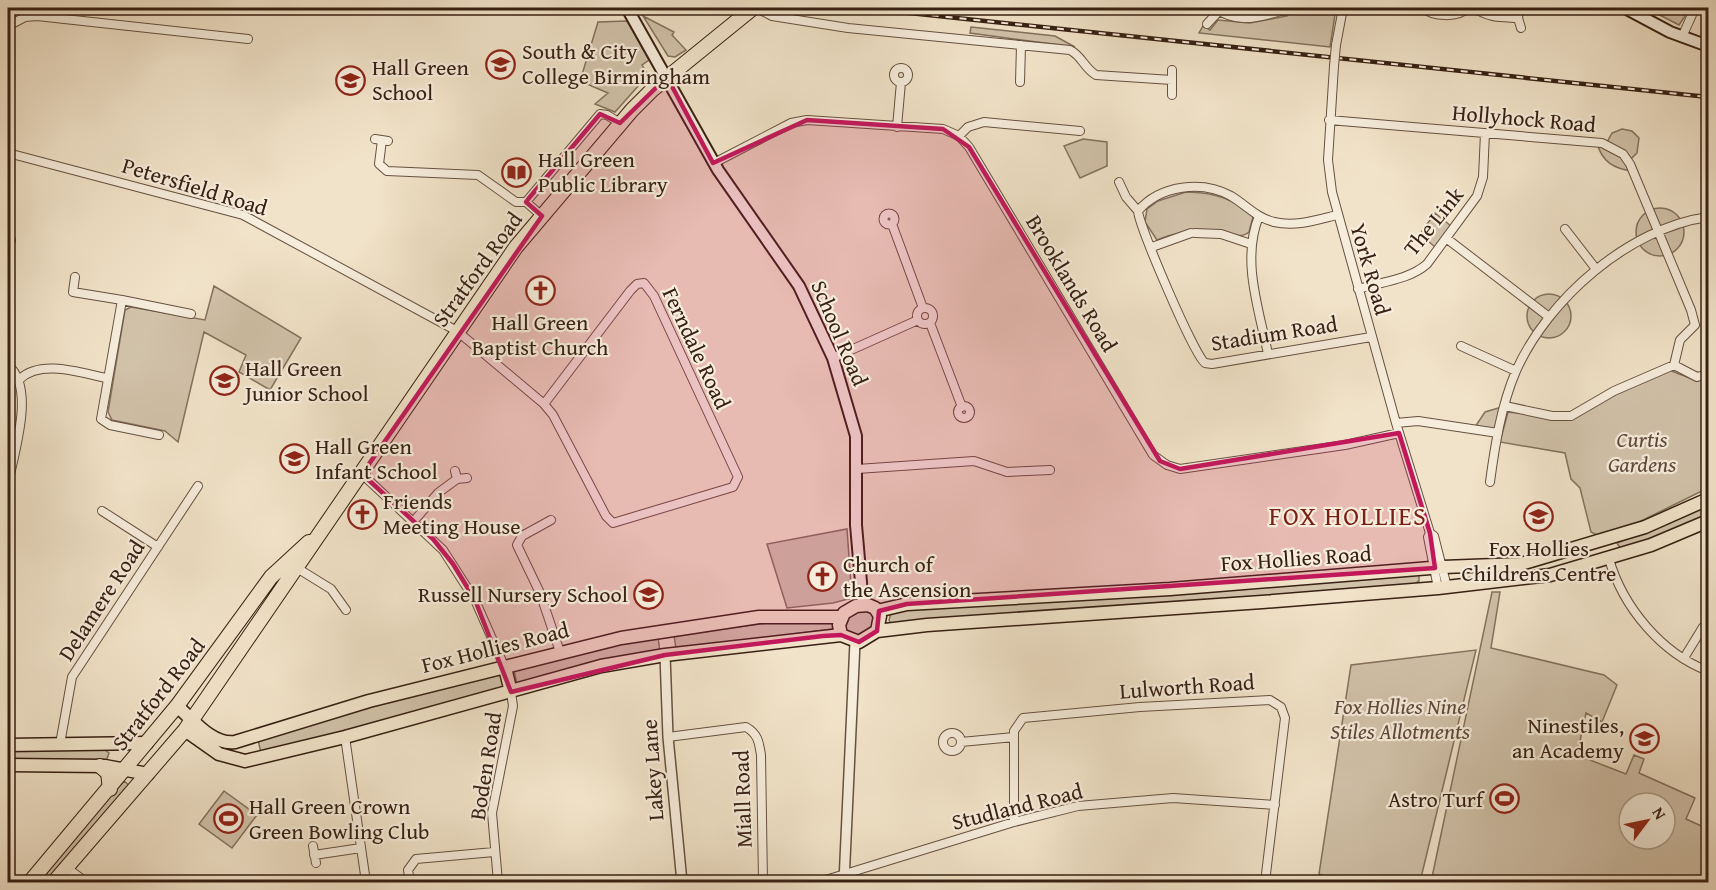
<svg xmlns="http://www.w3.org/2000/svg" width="1716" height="890" font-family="'Gentium Book Plus',serif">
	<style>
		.green { fill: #d1c2aa; stroke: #84715e; stroke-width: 1.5; fill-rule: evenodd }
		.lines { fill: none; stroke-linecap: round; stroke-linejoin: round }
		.minor-casing { stroke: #665140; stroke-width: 10 }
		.tertiary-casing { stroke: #665140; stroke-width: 12 }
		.secondary-casing { stroke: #372013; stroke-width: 14 }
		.primary-casing { stroke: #372013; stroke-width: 15 }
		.trunk-casing { stroke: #372013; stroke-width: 16 }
		.minor { stroke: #f6eddc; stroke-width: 8 }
		.tertiary { stroke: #f6eddc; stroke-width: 9 }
		.secondary { stroke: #f6eddc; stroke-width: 10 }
		.primary { stroke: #f1e3c9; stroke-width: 12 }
		.trunk { stroke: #f1e3c9; stroke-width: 14 }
		.rail-casing { stroke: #372013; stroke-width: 4.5 }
		.rail { stroke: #f6eddc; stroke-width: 2; stroke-dasharray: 7; stroke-linecap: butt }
		.minor-bridge-casing { stroke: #665140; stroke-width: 10; stroke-linecap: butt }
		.minor-bridge { stroke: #f6eddc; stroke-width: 8 }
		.marked { fill: #c2185b; fill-opacity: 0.2; stroke: #c2185b; stroke-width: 4.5; stroke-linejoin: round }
		.labels { text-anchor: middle; stroke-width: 4.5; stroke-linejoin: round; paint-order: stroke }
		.poi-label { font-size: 22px; fill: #372013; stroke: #f6eddc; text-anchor: start }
		.street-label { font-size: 22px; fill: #372013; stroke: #f6eddc }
		.park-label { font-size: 22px; font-style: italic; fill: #5e4839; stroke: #f6eddc }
		.quarter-label { font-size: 26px; letter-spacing: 1.5px; fill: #7a1f14; stroke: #f6eddc }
	</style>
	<rect width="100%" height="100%" fill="#f1e3c9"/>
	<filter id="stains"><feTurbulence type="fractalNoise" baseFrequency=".00333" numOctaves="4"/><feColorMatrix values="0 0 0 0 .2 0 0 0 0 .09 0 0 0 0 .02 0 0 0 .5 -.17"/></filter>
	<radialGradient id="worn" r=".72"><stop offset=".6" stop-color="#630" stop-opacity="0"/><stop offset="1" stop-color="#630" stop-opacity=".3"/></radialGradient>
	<path class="green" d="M1285 8H1336L1330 47 1199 33 1203 26 1210 30 1218 20 1250 23 1287 16Z
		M1646 8H1677L1685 16 1679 25Z
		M643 16 674 32 672 35 686 50 675 57 668 56Z
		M627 21 649 60 642 65 648 75 615 112 595 104 608 93 580 81 598 22Z
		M971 27 1055 36 1075 47 970 33Z
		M1622 129 1632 131 1639 138 1637 153 1628 162 1633 171C1614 169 1602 162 1597 143L1606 144 1612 133Z
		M1083 139 1107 142V166L1080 178 1064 146Z
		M1186 192C1211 192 1236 199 1253 217L1249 232C1241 239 1232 234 1222 232 1200 228 1179 231 1157 240L1145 222 1147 209 1158 201Z
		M1636 232a24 24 0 1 1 48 0a24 24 0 1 1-48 0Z
		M1435 213 1451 226 1435 247 1420 234Z
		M214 286 301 338 270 390 239 372 246 355 204 332 178 442 165 431 112 420 108 412 125 310 131 307 205 320Z
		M1527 316a22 22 0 1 1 44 0a22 22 0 1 1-44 0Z
		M1669 370 1697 381 1708 377V488L1639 522 1597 535 1591 532 1580 488 1571 479 1565 453 1500 442 1508 412 1571 418 1626 388Z
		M1505 406 1498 433 1473 430 1485 412Z
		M1708 504V516L1622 551 1617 543Z
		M847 529 852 598 833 603 787 608 767 544Z
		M1419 575V581L1411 586 891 624 889 620 891 613 921 608Z
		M1492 592H1500L1491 648 1604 675 1617 685 1602 722 1586 713 1577 755 1626 774 1634 755 1644 759 1639 773 1695 798 1686 819 1708 829V882H1431ZM1629 803H1665V839H1629Z
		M867 610 873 613 877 620 875 626 861 637 844 633 846 619 855 612Z
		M784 621H833V629L676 649 674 635Z
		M658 637 660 652 517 685 514 670 622 641Z
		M1476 650 1420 882H1341L1319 874 1351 665Z
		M501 673 505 688 261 753 258 740 314 722Z
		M104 749 109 753 106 762 8 763V750Z
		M124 781 130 786 49 882H40L43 873Z
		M224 791 257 815 232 848 199 824Z"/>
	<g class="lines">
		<defs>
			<path id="minor" d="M757 8 772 16 848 28 1070 50C1082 56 1084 68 1096 75L1172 80
				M1215 8C1238 25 1259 17 1285 10
				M1423 8C1433 17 1458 18 1468 8
				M1475 8C1487 18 1503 17 1518 18
				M1519 8 1518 18 1521 28
				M1207 24 1219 11
				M8 26 25 17 37 16 248 39
				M1682 37 1695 8
				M1336 45 1343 8
				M1334 66 1328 160 1332 192 1396 423 1430 533 1434 536 1447 587
				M894 75a7 7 0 1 1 14 0a7 7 0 1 1-14 0Z
				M1020 82 1021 45
				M1172 95V70
				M1329 120 1602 143 1623 154 1630 164 1691 310 1695 325 1680 340 1674 365
				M897 127 901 82
				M959 136 968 127 984 122 1080 131
				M375 139 388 141
				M382 140 379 164 387 171 478 175 516 202H526L542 216
				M8 153 243 215 457 331 544 404 553 415 606 516 613 523 733 487 738 477 654 296 644 283 637 284 630 291 544 404
				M714 163 791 123 807 120 943 129 959 136 969 147 1153 455 1167 465 1180 469 1345 445 1399 433
				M1119 182 1126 197 1138 211
				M526 202 600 114 607 115 620 123
				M883.5 219a5.5 5.5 0 1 1 11 0a5.5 5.5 0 1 1-11 0Z
				M1337 215C1316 220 1296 227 1274 222 1257 218 1246 205 1231 196 1202 180 1160 185 1138 211 1139 226 1194 355 1205 363L1212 364 1371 337
				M1259 216C1241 260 1259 309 1268 354
				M892 224 923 308
				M1565 229 1596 269
				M1195 233 1221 234 1251 244
				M1446 238 1549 317
				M1152 247 1191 233
				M8 252 11 240
				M75 277 73 292 122 300
				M1358 289C1380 282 1409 280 1427 264L1477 196 1483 177 1485 133
				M917 316a8 8 0 1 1 16 0a8 8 0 1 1-16 0Z
				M930 323 962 407
				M1461 346 1516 371
				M833 358 918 320
				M8 365C36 388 14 452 8 484
				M20 379C41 359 81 373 106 378
				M1505 406 1552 416H1571L1614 391 1674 365 1697 377 1708 374
				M958 412a6 6 0 1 1 12 0a6 6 0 1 1-12 0Z
				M1396 423 1418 421 1498 433
				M159 435 110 425 101 419 122 300 191 314
				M857 469 974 461 1007 472 1050 470
				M455 471 457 479 467 478
				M362 474 443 550 475 600 505 668
				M1490 482C1495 445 1501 406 1516 371 1548 299 1629 228 1708 217
				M102 511 158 547
				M551 520 522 536 517 545 540 593 560 652
				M413 522 438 493 457 479
				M1430 533 1428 537 1438 588
				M1609 559C1623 607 1661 653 1708 671
				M297 568 331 589 346 610
				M1684 658 1703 627
				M943 742a9 9 0 1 1 18 0a9 9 0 1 1-18 0Z
				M345 737 366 882
				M668 737 746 727C758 734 759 742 761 755L763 882
				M961 742 1014 737
				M60 744 72 677 198 486
				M1014 822V731L1023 718 1140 707 1270 700 1281 707 1285 718 1265 882
				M313 846 316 863
				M314 855 361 848
				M67 868 86 882
				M410 882 408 870 416 859 494 852
				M498 882 492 813 513 706 511 692
				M819 882 1014 822 1078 806 1173 798 1275 805"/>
			<path id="tertiary" d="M665 655 668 737 682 882
				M844 882 855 642"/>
			<path id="secondary" d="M627 8 718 170 799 286 833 358 856 436V525L863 605
				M1625 8 1670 32 1708 46"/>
			<path id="primary" d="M868 605 875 608 880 616 877 631 859 642 841 635 839 625 844 613 856 606Z
				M877 611 907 604 1170 589 1443 567 1521 564 1645 527 1708 499
				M877 631 927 625 1262 602 1438 588 1550 575 1651 545 1708 521
				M505 668 511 692
				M177 706C193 720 212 745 235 742L369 701 621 638 759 617H841
				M185 730 219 754 245 761 345 737 601 666 665 655 841 635
				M8 745 147 743
				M8 765 105 766 148 774"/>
			<path id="trunk" d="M100 766 108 773 110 789
				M30 882 177 706 271 577 309 542
				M54 882 185 730 516 247 632 110 652 90 753 8"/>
		</defs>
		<use href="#minor" class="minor-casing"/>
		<use href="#tertiary" class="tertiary-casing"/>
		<use href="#secondary" class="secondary-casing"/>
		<use href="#primary" class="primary-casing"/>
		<use href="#trunk" class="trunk-casing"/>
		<use href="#minor" class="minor"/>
		<use href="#tertiary" class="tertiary"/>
		<use href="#secondary" class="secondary"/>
		<use href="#primary" class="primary"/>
		<use href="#trunk" class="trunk"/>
		<defs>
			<path id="rail" d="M862 8 1708 97"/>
		</defs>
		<use href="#rail" class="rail-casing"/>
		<use href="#rail" class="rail"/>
		<defs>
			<path id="minor-bridge" d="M1334 66 1336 45"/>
		</defs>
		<use href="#minor-bridge" class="minor-bridge-casing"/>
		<use href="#minor-bridge" class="minor-bridge"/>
	</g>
	<path class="marked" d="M667 77 713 163 807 120 943 129 969 147 1160 461 1180 469 1399 433 1430 533 1435 568 907 604 879 611 877 631 859 642 841 635 823 636 665 655 511 692 475 600 453 564 433 539 362 474 542 216 526 202 529 198 600 114 620 123Z"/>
	<defs>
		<symbol id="university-ring" viewBox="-11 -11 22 22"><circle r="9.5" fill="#f6eddc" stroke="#8f2418" stroke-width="1.5"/><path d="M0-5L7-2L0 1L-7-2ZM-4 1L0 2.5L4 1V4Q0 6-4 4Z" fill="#8f2418"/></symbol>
		<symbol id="school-ring" viewBox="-11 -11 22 22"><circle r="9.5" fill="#f6eddc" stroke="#8f2418" stroke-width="1.5"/><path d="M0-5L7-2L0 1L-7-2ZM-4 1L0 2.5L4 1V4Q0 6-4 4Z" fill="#8f2418"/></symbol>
		<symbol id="library-ring" viewBox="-11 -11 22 22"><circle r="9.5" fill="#f6eddc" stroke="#8f2418" stroke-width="1.5"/><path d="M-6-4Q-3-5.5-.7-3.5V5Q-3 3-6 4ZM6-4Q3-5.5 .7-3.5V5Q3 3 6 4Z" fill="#8f2418"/></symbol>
		<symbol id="church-ring" viewBox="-11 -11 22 22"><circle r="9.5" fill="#f6eddc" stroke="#8f2418" stroke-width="1.5"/><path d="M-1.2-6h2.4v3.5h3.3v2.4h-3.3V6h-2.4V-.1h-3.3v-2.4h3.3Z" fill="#8f2418"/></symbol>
		<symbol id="stadium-ring" viewBox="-11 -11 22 22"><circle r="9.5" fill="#f6eddc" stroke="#8f2418" stroke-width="1.5"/><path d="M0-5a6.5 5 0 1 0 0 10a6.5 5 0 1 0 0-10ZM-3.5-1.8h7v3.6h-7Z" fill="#8f2418"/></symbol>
	</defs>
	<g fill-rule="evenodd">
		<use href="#university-ring" x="484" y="48" width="33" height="33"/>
		<use href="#school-ring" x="334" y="64" width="33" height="33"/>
		<use href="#library-ring" x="500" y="156" width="33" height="33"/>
		<use href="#church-ring" x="524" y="274" width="33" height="33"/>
		<use href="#school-ring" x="208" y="364" width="33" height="33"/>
		<use href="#school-ring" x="278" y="442" width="33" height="33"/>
		<use href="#church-ring" x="346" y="498" width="33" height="33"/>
		<use href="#school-ring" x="1522" y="500" width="33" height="33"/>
		<use href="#church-ring" x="806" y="560" width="33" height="33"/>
		<use href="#school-ring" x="632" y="578" width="33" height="33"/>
		<use href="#school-ring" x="1628" y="722" width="33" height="33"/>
		<use href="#stadium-ring" x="1488" y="782" width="33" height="33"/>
		<use href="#stadium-ring" x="212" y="802" width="33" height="33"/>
	</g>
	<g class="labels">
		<g class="poi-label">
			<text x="522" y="59">South &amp; City<tspan x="522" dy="25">College Birmingham</tspan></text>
			<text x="372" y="75">Hall Green<tspan x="372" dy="25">School</tspan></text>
			<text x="538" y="167">Hall Green<tspan x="538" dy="25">Public Library</tspan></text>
			<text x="540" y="330" text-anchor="middle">Hall Green<tspan x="540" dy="25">Baptist Church</tspan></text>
			<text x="245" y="376">Hall Green<tspan x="245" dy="25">Junior School</tspan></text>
			<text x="315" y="454">Hall Green<tspan x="315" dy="25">Infant School</tspan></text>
			<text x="383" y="509">Friends<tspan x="383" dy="25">Meeting House</tspan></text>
			<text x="1539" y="556" text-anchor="middle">Fox Hollies<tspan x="1539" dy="25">Childrens Centre</tspan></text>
			<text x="843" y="572">Church of<tspan x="843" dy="25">the Ascension</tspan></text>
			<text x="628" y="602" text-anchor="end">Russell Nursery School</text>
			<text x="1624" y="733" text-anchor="end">Ninestiles,<tspan x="1624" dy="25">an Academy</tspan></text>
			<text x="1483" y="807" text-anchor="end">Astro Turf</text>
			<text x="249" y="814">Hall Green Crown<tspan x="249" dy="25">Green Bowling Club</tspan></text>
		</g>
		<g class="street-label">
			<text transform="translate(1524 118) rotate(5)" y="8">Hollyhock Road</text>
			<text transform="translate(195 186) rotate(17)" y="8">Petersfield Road</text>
			<text transform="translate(1433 221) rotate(-51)" y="8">The Link</text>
			<text transform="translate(477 269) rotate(-54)" y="8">Stratford Road</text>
			<text transform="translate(1371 269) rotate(74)" y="8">York Road</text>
			<text transform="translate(1072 283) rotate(59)" y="8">Brooklands Road</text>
			<text transform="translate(840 333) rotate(67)" y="8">School Road</text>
			<text transform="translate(1274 333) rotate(-9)" y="8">Stadium Road</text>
			<text transform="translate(697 348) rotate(65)" y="8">Ferndale Road</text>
			<text transform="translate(1296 558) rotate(-4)" y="8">Fox Hollies Road</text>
			<text transform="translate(101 600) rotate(-57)" y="8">Delamere Road</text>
			<text transform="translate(495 647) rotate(-14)" y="8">Fox Hollies Road</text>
			<text transform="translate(1187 686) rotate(-4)" y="8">Lulworth Road</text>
			<text transform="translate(158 694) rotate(-52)" y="8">Stratford Road</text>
			<text transform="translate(485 766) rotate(-81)" y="8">Boden Road</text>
			<text transform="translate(652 770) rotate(-94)" y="8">Lakey Lane</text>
			<text transform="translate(742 799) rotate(-92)" y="8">Miall Road</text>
			<text transform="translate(1017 806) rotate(-14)" y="8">Studland Road</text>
		</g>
		<g class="park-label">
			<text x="1642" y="447">Curtis<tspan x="1642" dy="25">Gardens</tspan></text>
			<text x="1400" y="714">Fox Hollies Nine<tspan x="1400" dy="25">Stiles Allotments</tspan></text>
		</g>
		<g class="quarter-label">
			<text x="1348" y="525">FOX HOLLIES</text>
		</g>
	</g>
	<rect width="1716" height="890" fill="none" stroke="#f1e3c9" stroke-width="30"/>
	<rect x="9" y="9" width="1698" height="872" fill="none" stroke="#372013" stroke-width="3"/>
	<rect x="15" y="15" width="1686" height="860" fill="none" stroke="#372013" stroke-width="1.5"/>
	<g transform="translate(1647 821) rotate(58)"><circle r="28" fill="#f6eddc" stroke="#aa9b8c" stroke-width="1.5"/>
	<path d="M0-4.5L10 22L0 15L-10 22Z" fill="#8f2418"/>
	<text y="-9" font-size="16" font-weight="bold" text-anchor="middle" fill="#372013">N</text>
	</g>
	<rect width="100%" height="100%" filter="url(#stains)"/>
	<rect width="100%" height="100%" fill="url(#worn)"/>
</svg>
